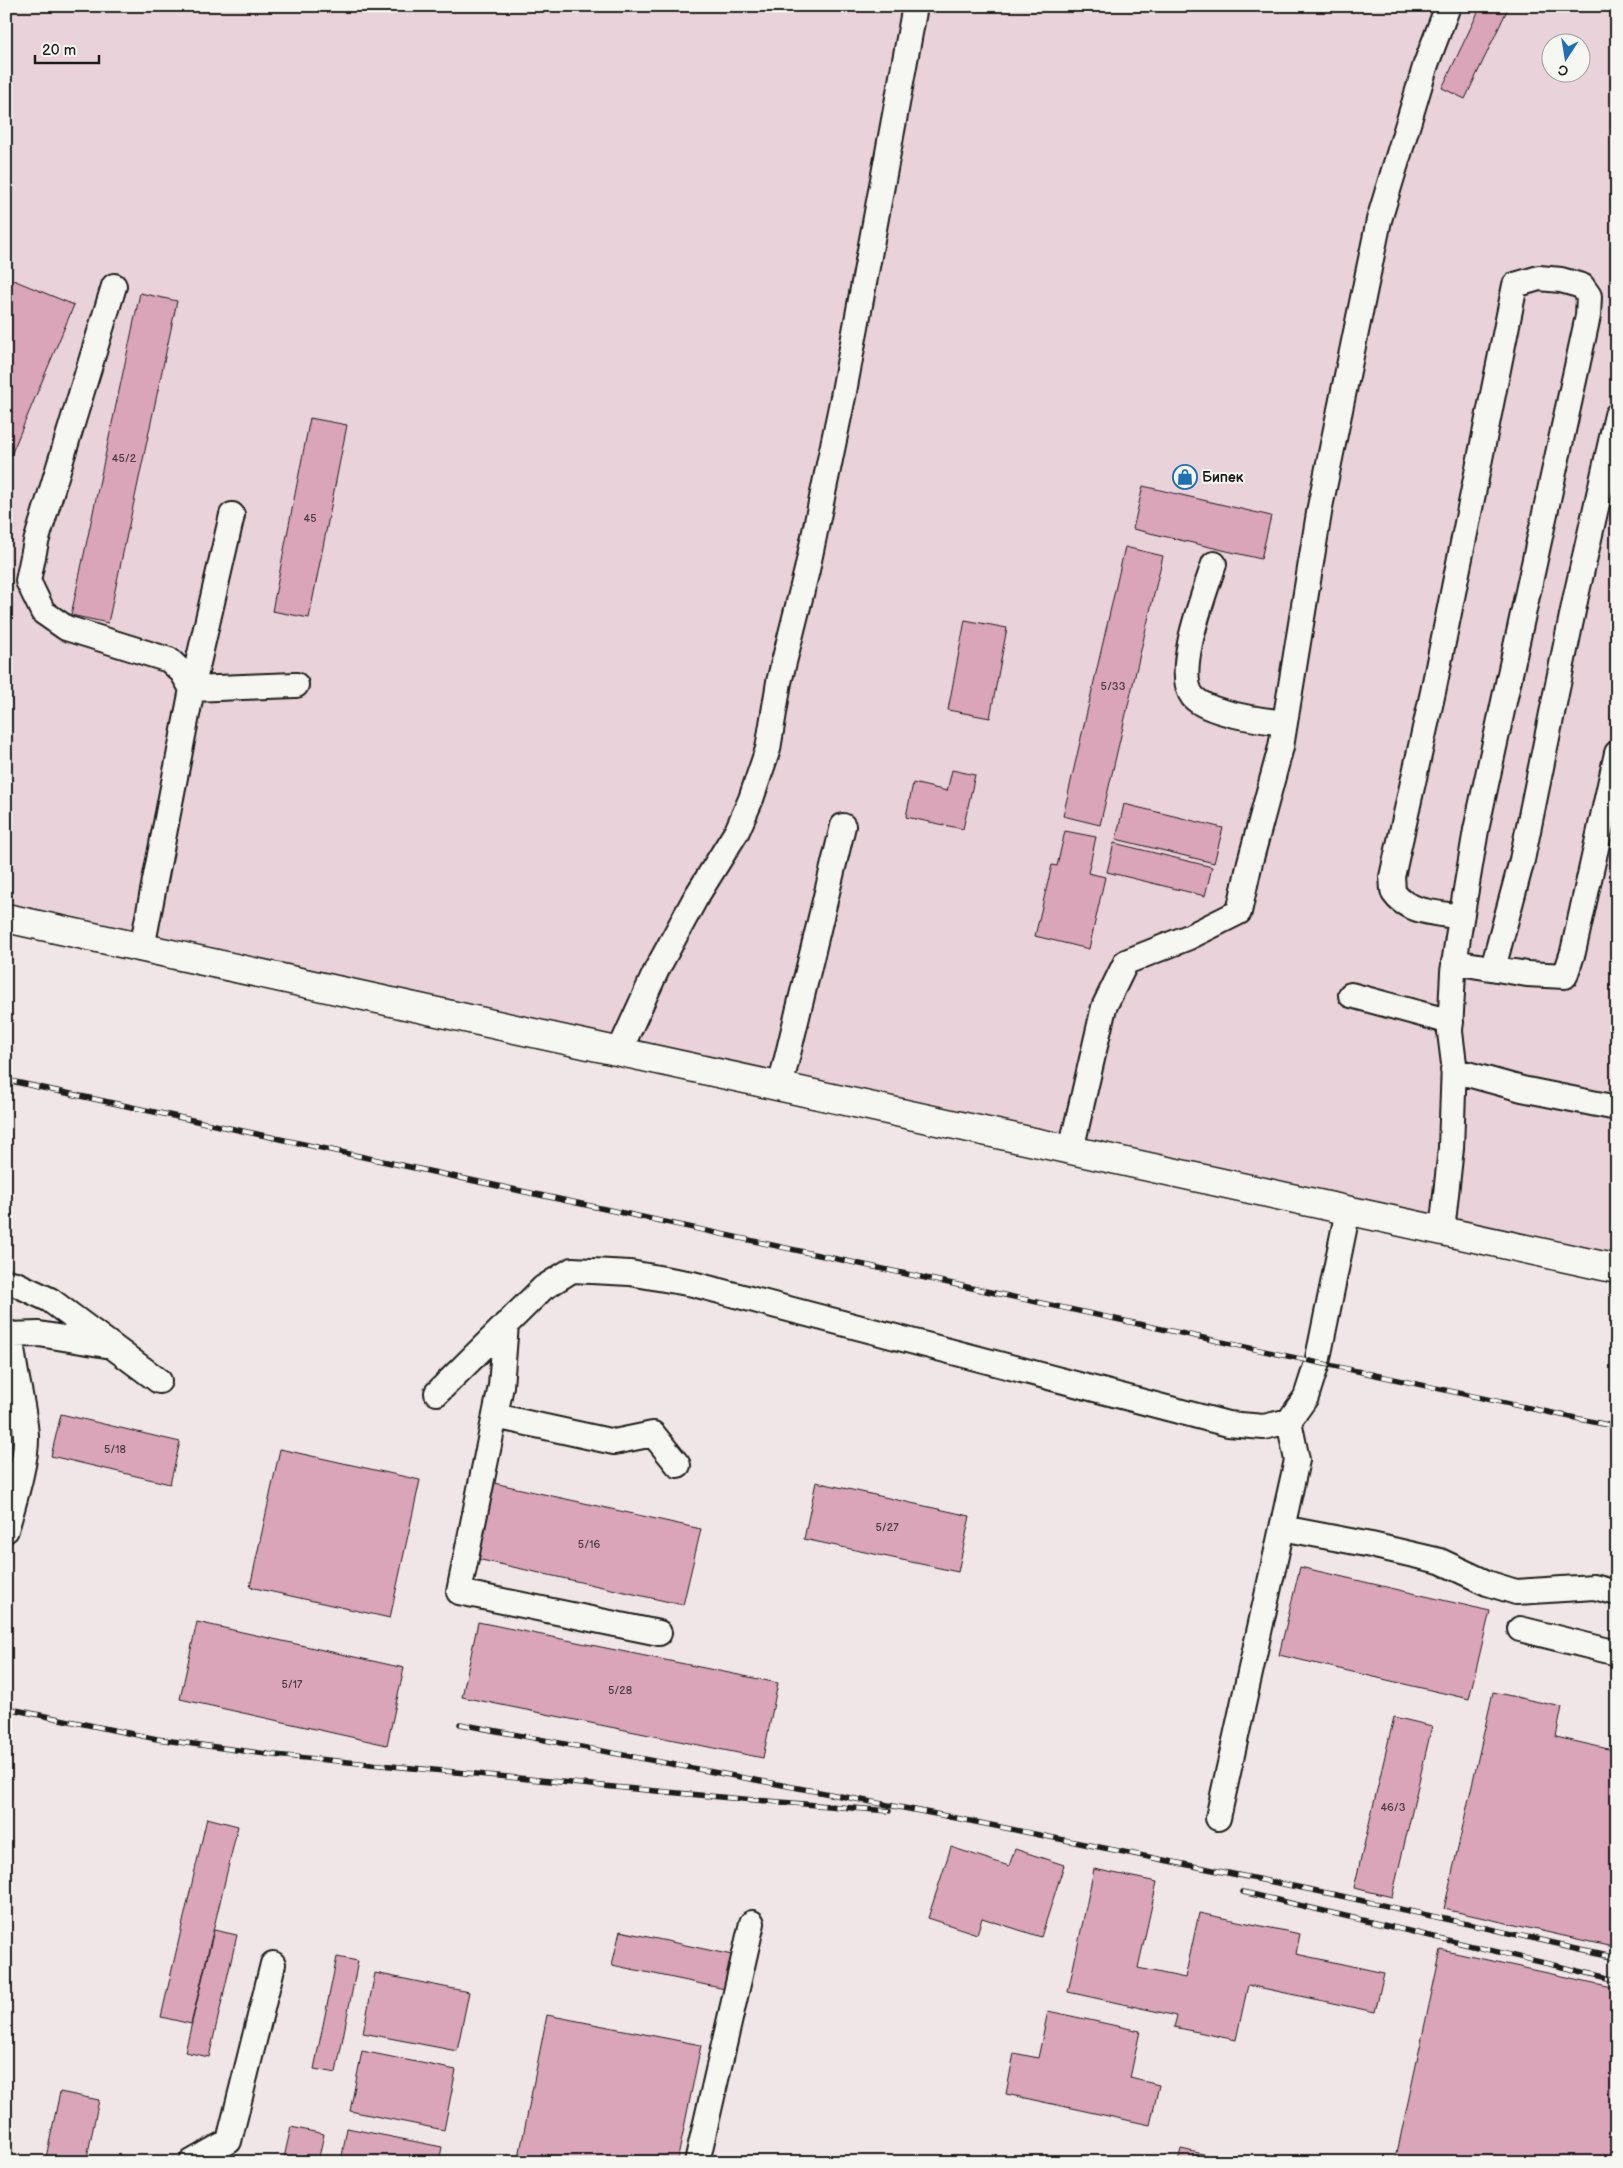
<svg xmlns="http://www.w3.org/2000/svg" width="1623" height="2168" font-family="'Balsamiq Sans',sans-serif">
	<style>
		.built { fill: #e9d2d9; fill-rule: evenodd }
		.building { fill: #daa4b9; stroke: #1c1c1c }
		.lines { fill: none; stroke-linecap: round; stroke-linejoin: round }
		.minor-casing { stroke: #1c1c1c; stroke-width: 28 }
		.major-casing { stroke: #1c1c1c; stroke-width: 31 }
		.minor { stroke: #f6f6f2; stroke-width: 24 }
		.major { stroke: #f6f6f2; stroke-width: 28 }
		.rail-casing { stroke: #1c1c1c; stroke-width: 5.5 }
		.rail { stroke: #f6f6f2; stroke-width: 4; stroke-dasharray: 11; stroke-linecap: butt }
		.labels { text-anchor: middle; stroke-width: 4; stroke-linejoin: round; paint-order: stroke }
		.number-label { font-size: 11px; fill: #4c3e43 }
		.poi-label { font-size: 14px; font-weight: bold; fill: #1c1c1c; stroke: #f6f6f2; text-anchor: start }
	</style>
	<rect width="100%" height="100%" fill="#f0e6e7"/>
	<filter id="ink" filterUnits="userSpaceOnUse"><feTurbulence type="fractalNoise" baseFrequency=".02" numOctaves="2"/><feDisplacementMap in="SourceGraphic" scale="10" xChannelSelector="R" yChannelSelector="G"/><feConvolveMatrix kernelMatrix="1 2 1 2 8 2 1 2 1" color-interpolation-filters="sRGB"/></filter>
	<g filter="url(#ink)">
		<path class="built" d="M6 6H1617V1270L6 919ZM1550 42H1580V72H1550Z"/>
		<path class="building" d="M1481 6H1509L1465 99 1442 88Z
			M6 277 74 305 6 467Z
			M140 293 177 301 108 623 71 615Z
			M310 418 347 425 309 618 272 611Z
			M1143 486 1271 516 1261 559 1133 529Z
			M1125 547 1163 556 1100 825 1063 816Z
			M965 620 1007 628 990 718 948 710Z
			M952 770 975 775 963 829 906 817 913 783 947 791Z
			M1124 804 1223 828 1214 863 1116 839Z
			M1065 831 1096 837 1088 873 1105 877 1089 949 1035 936 1052 865 1057 866Z
			M1114 843 1212 867 1205 896 1107 872Z
			M61 1414 180 1442 170 1484 51 1456Z
			M280 1449 420 1480 390 1618 250 1587Z
			M816 1482 970 1516 958 1572 804 1539Z
			M494 1483 701 1529 683 1605 477 1559Z
			M1300 1567 1490 1611 1469 1699 1279 1655Z
			M197 1622 404 1668 387 1745 180 1699Z
			M478 1622 778 1683 763 1758 462 1697Z
			M1493 1692 1562 1707 1556 1737 1617 1751V1948L1444 1909Z
			M1394 1717 1432 1726 1392 1897 1354 1888Z
			M207 1818 238 1826 191 2024 161 2017Z
			M951 1847 1009 1866 1015 1849 1064 1865 1041 1937 982 1918 977 1934 928 1918Z
			M1094 1869 1157 1882 1138 1968 1185 1978 1199 1913 1300 1934 1296 1954 1384 1973 1375 2012 1248 1985 1236 2040 1174 2027 1177 2016 1068 1992Z
			M214 1930 237 1935 209 2057 185 2052Z
			M620 1931 732 1955 725 1989 612 1965Z
			M1441 1950 1617 1988V2162H1395Z
			M337 1957 358 1961 336 2073 314 2069Z
			M375 1973 469 1992 457 2051 363 2033Z
			M1048 2011 1140 2031 1130 2078 1159 2085 1150 2125 1006 2094 1014 2053 1038 2058Z
			M547 2015 701 2045 677 2162H518Z
			M362 2051 456 2070 444 2130 350 2111Z
			M60 2092 99 2100 86 2162H45Z
			M291 2127 324 2134 318 2162H283Z
			M347 2128 442 2147 439 2162H341Z
			M1181 2149 1239 2162H1178Z"/>
		<g class="lines">
			<defs>
				<path id="minor" d="M114 286 36 542 28 581 43 612 66 628 169 660 182 672 192 689 232 515
					M1214 564C1205 592 1173 672 1193 697 1209 714 1261 720 1284 723
					M142 948 192 689 296 685
					M1454 962 1527 974 1565 976 1573 952 1617 753
					M1493 968 1522 860 1576 596 1617 415
					M1351 995 1451 1022
					M619 1052 657 969 696 897 737 831 751 799 768 749 779 682 807 570 843 397 915 6
					M1453 1070 1522 1089 1617 1108
					M780 1087 843 826
					M1071 1150 1104 1007 1126 962 1189 937 1239 912 1250 862 1281 747 1320 507 1379 220 1426 64 1448 6
					M1442 1231 1451 1148 1454 1064 1450 1032 1453 972 1458 937 1476 830 1588 316 1589 296 1582 286 1561 280 1539 278 1515 285 1433 692 1392 877C1393 882 1392 889 1394 893 1407 913 1440 913 1461 917
					M6 1282 16 1284 50 1300 159 1381
					M506 1324 501 1386 459 1592 659 1633
					M6 1335 39 1334 106 1345
					M437 1393 543 1288 572 1270 630 1273 693 1284 1228 1424 1264 1427 1289 1421 1306 1397 1317 1363 1348 1210
					M495 1416 614 1442 653 1434 678 1465
					M1282 1528 1371 1545 1440 1561 1487 1583 1516 1592 1594 1587 1617 1593
					M6 1530C13 1505 27 1461 26 1436 24 1402 12 1368 11 1334
					M1520 1629 1617 1653
					M1218 1818 1297 1460 1289 1421
					M192 2162 229 2141 273 1964
					M697 2162 752 1923"/>
				<path id="major" d="M6 918 1617 1269"/>
			</defs>
			<use href="#minor" class="minor-casing"/>
			<use href="#major" class="major-casing"/>
			<use href="#minor" class="minor"/>
			<use href="#major" class="major"/>
			<defs>
				<path id="rail" d="M6 1080 1617 1427
					M6 1708 157 1739 274 1755 731 1798 889 1811
					M460 1724 946 1816 1332 1894 1617 1957
					M1243 1892 1617 1980"/>
			</defs>
			<use href="#rail" class="rail-casing"/>
			<use href="#rail" class="rail"/>
		</g>
	</g>
	<defs>
		<symbol id="shop-ring" viewBox="-11 -11 22 22"><circle r="9.5" fill="#f6f6f2" stroke="#1f6fb2" stroke-width="1.5"/><path d="M-5-2.5h2.3a2.7 3.5 0 0 1 5.4 0H5L5.5 6h-11ZM-1.5-2.5h3a1.5 2.3 0 0 0-3 0Z" fill="#1f6fb2"/></symbol>
	</defs>
	<g fill-rule="evenodd">
		<use href="#shop-ring" x="1171" y="463" width="28" height="28"/>
	</g>
	<g class="labels">
		<g class="number-label">
			<text x="124" y="462">45/2</text>
			<text x="310" y="522">45</text>
			<text x="1113" y="690">5/33</text>
			<text x="115" y="1453">5/18</text>
			<text x="887" y="1531">5/27</text>
			<text x="589" y="1548">5/16</text>
			<text x="292" y="1688">5/17</text>
			<text x="620" y="1694">5/28</text>
			<text x="1393" y="1811">46/3</text>
		</g>
		<g class="poi-label">
			<text x="1202" y="482">Бипек</text>
		</g>
	</g>
	<rect width="1623" height="2168" fill="none" stroke="#f6f6f2" stroke-width="25"/>
	<rect x="12" y="12" width="1598" height="2143" fill="none" stroke="#1c1c1c" stroke-width="2" filter="url(#ink)"/>
	<g transform="translate(1566 58) rotate(192)"><circle r="24" fill="#f6f6f2" stroke="#9f9f9c"/>
	<path d="M0-4L9 19L0 12L-9 19Z" fill="#1f6fb2"/>
	<text y="-8" font-size="14" font-weight="bold" text-anchor="middle" fill="#1c1c1c">С</text>
	</g>
	<path d="M35 55v8h64v-8" fill="none" stroke="#1c1c1c" stroke-width="2.5"/>
	<text x="42" y="55" font-size="15" fill="#1c1c1c" stroke="#f6f6f2" stroke-width="4" paint-order="stroke">20 m</text>
</svg>
